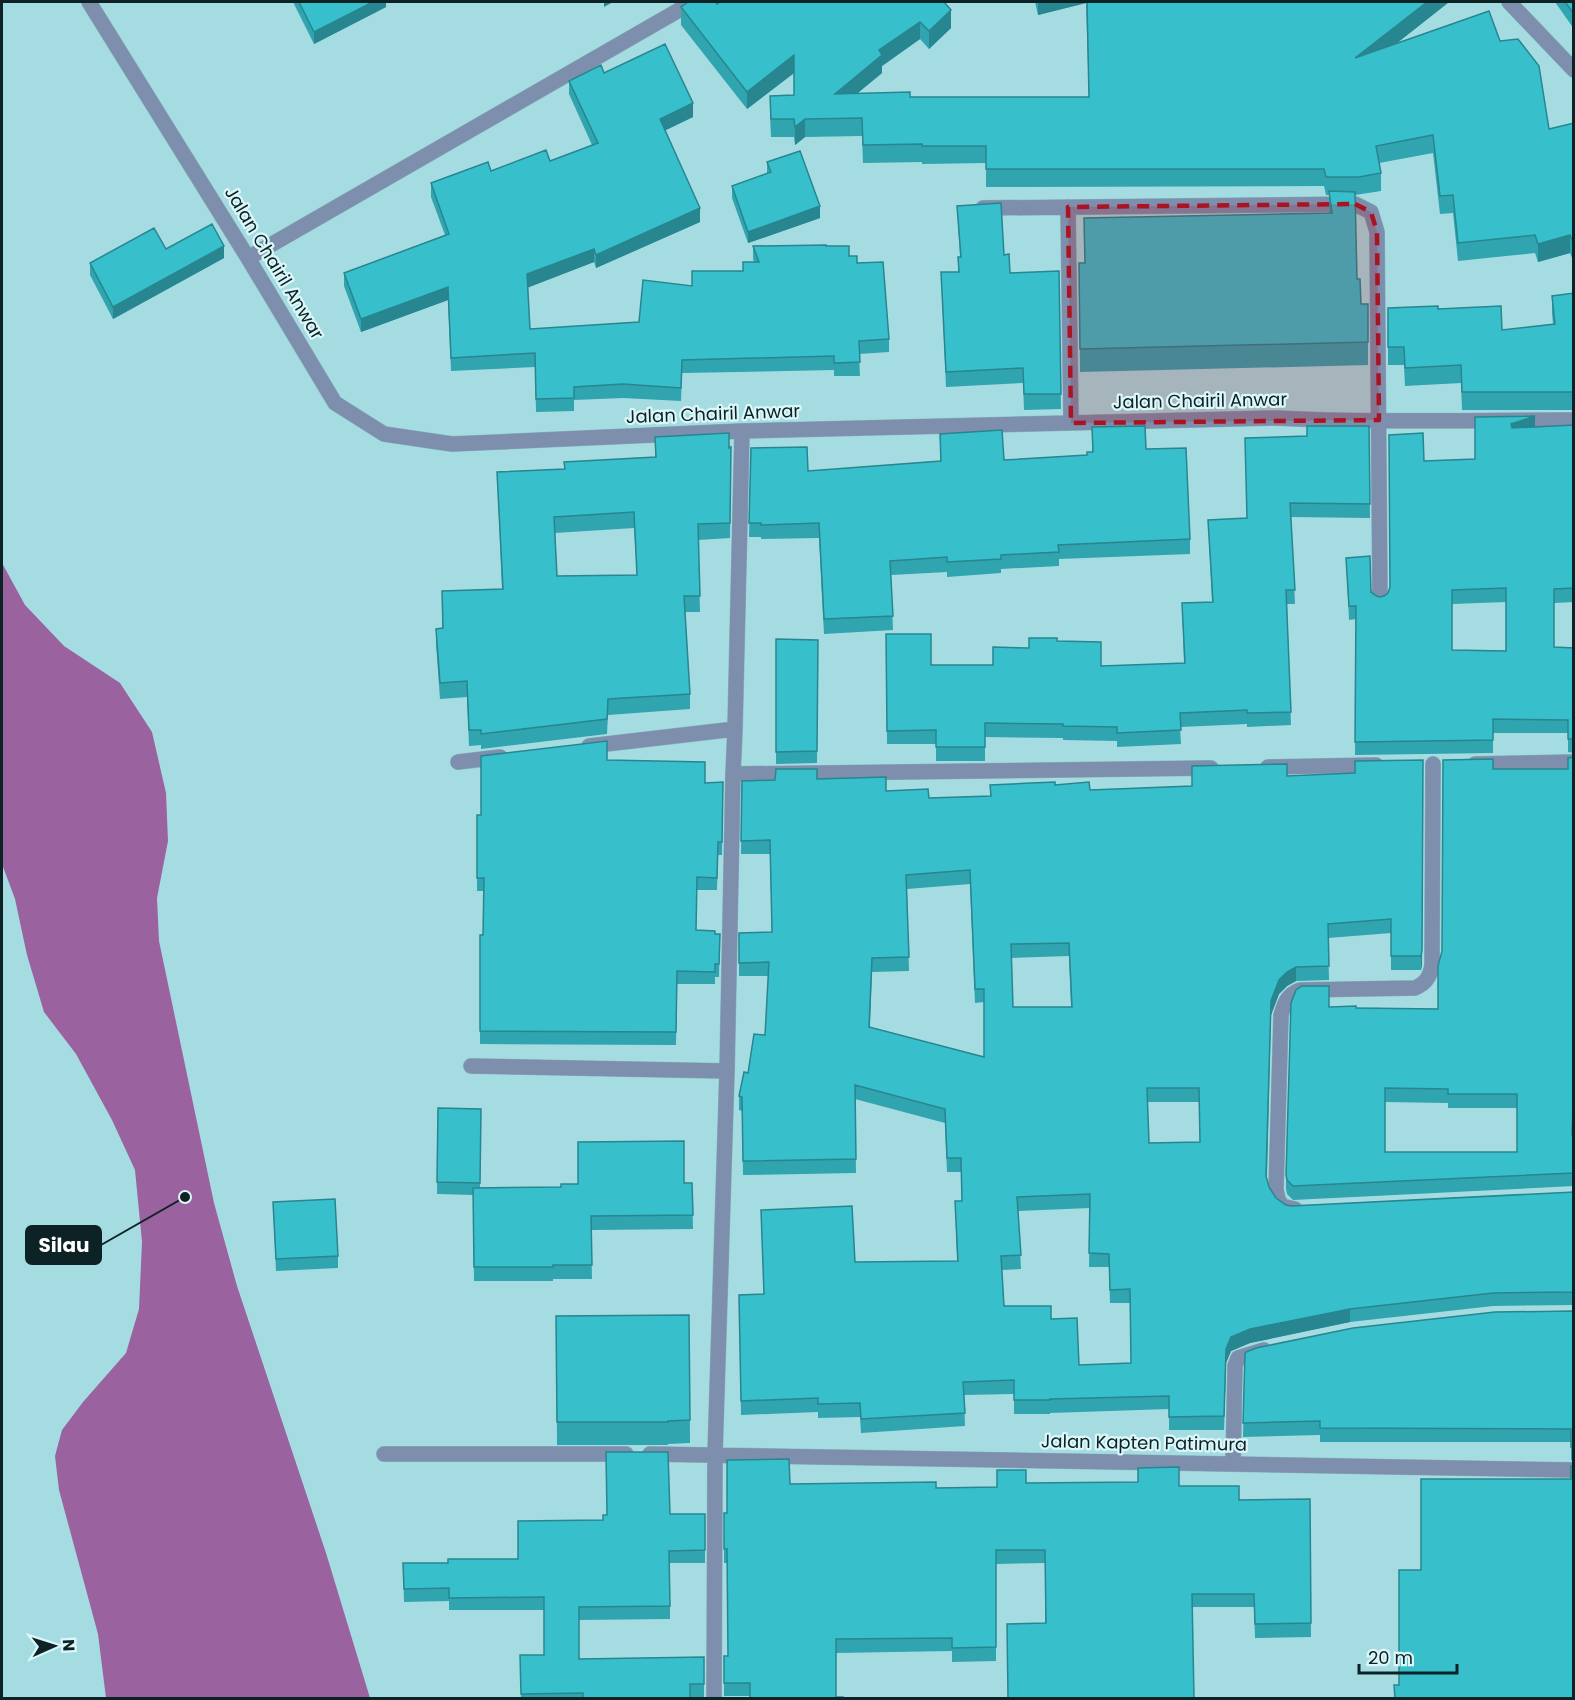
<svg xmlns="http://www.w3.org/2000/svg" width="1575" height="1700" font-family="Poppins,sans-serif">
	<style>
		.water { fill: #9b62a0 }
		.lines { fill: none; stroke-linecap: round; stroke-linejoin: round }
		.minor-casing { stroke: #86b7bc; stroke-width: 16 }
		.minor { stroke: #7e8ead; stroke-width: 15 }
		.wall { fill: #30a4af; fill-rule: evenodd }
		.shaded-wall { fill: #27868f }
		.building { fill: #38bfcc; stroke: #27868f; stroke-width: 1.5; fill-rule: evenodd }
		.marked { fill: #a91322; fill-opacity: 0.2; stroke: #a91322; stroke-width: 4.5; stroke-dasharray: 12 8; stroke-linejoin: round }
		.labels { text-anchor: middle; stroke-width: 4.5; stroke-linejoin: round; paint-order: stroke }
		.street-label { font-size: 18px; fill: #0c2224; stroke: #dcf7fa }
		.leader { fill: none; stroke: #0c2224; stroke-width: 2 }
		.callout-dot { fill: #0c2224; stroke: #dcf7fa; stroke-width: 2 }
		.callout { fill: #0c2224; stroke: #0c2224; stroke-width: 2 }
		.callout-label { font-size: 20px; text-anchor: middle; font-weight: bold; fill: #fff }
	</style>
	<rect width="100%" height="100%" fill="#a5dce2"/>
	<path class="water" d="M2 563 25 605 64 646 120 683 152 732 166 793 168 841 157 898 159 941 214 1203 237 1286 326 1553 370 1698H106L98 1634 59 1490 55 1456 62 1430 83 1402 126 1353 139 1309 142 1242 135 1170 112 1120 76 1054 44 1012 27 955 15 899 2 864Z"/>
	<g class="lines">
		<defs>
			<path id="minor" d="M89 2 248 258 335 403 384 434 452 444 742 431 1274 418C1373 423 1474 420 1574 420
				M1509 2 1574 70
				M1068 207 1071 423
				M983 208 1355 204 1371 212 1377 232 1380 601
				M248 258 693 2
				M589 746 735 729
				M458 762 500 757
				M1475 764 1574 762
				M1268 767 1376 765
				M733 774 1211 768
				M471 1066 727 1071
				M1295 1209 1282 1206 1278 1199 1276 1190 1281 1015C1285 1002 1287 995 1300 990L1415 988C1426 983 1430 977 1432 965L1433 764
				M384 1454H626
				M650 1454 1574 1470
				M1233 1464 1235 1366 1238 1358 1264 1350
				M714 1698 715 1455 727 1071 733 774 735 729 742 431"/>
		</defs>
		<use href="#minor" class="minor-casing"/>
		<use href="#minor" class="minor"/>
	</g>
	<path class="wall" d="M293 2H386V7L314 44Z
		M944 2 951 28 929 49 920 39 882 66V73L857 93 910 97H1089L1086 3 1038 15 1035 2H1449L1396 44 1500 41 1549 129 1574 123V263L1570 253 1538 262 1535 253 1458 261 1453 213 1440 214 1433 153 1379 163 1381 173V191L1355 195 1357 279 1361 304H1368V365L1080 372 1079 263H1085L1084 218 1329 213V195H1326L1324 186 986 187V163L922 164V162L863 163 862 136 805 137 795 145 794 137H771L770 114 794 95V73L747 109 681 25V7L717 4Z
		M1555 2H1574V29Z
		M604 73 693 117 665 130 700 222 596 268 594 262 528 287 530 329 639 322 692 286 743 271 754 262 753 259V246H826L849 256 857 263 889 339V352L859 354 860 376H834V370L682 373 681 401 623 398 574 400V411L536 412 535 367 451 371 448 300 361 332 344 286V273L445 235 431 197V183L491 171 550 161 592 145 569 94V81Z
		M767 162 820 218 748 243 732 198V186L767 173Z
		M957 206 1004 255 1010 273 1059 271 1061 409 1024 410 1023 383 946 387 941 272H958V257H960Z
		M166 249 224 258 113 319 90 275V263Z
		M1574 293V410H1462L1461 383 1405 386 1404 365H1388V308L1438 309 1502 330 1553 324 1552 313V296Z
		M1574 425V602L1554 603V647L1574 648V753L1568 752V733H1493V753L1355 755 1356 619 1349 620 1346 558 1375 595 1379 597 1384 596 1388 593 1424 461 1475 459 1535 427ZM1506 602V651L1452 650V604Z
		M1369 426 1370 518 1291 517 1295 604H1287L1291 725 1247 727V724L1180 727 1181 744 1117 747V741L1063 740V738L985 737V761H936V744H887L886 634 931 665H993L1029 648 1057 641 1101 666 1184 663 1182 603 1212 602 1208 520 1247 518 1307 436Z
		M1092 427 1146 449 1190 539V554L1059 559V566L1001 569V573L947 577V572L891 575 893 630 824 634 819 538 761 539V537H749L751 448 808 471 940 461V434L1004 460 1087 455 1092 452Z
		M655 437 731 447 730 538 698 540 700 612H685L690 694V709L608 715 607 734 481 749V745L469 746 467 697 440 699 436 644V629L442 628V591L502 589 497 472 564 469 655 457ZM634 528 637 575 557 576 555 533Z
		M776 639 818 640 817 763 776 764Z
		M1574 757V1099L1573 1135H1574V1186L1293 1200 1287 1194 1286 1189V1175L1329 1007 1438 1009 1493 769H1568ZM1385 1102 1448 1103V1108H1517V1152H1385Z
		M607 760 705 783 723 782 722 855H718L717 890H697L696 930 715 934H720L719 977H715V984H677L676 1045 480 1044V935H483V891H477V878L481 815Z
		M1423 760 1422 964 1421 970H1391V933L1328 938 1329 980 1296 981 1287 986 1279 994 1271 1015 1267 1178 1269 1187 1276 1198 1286 1205 1291 1206 1574 1192V1305L1493 1306 1350 1322 1250 1343 1231 1351 1226 1363 1224 1430H1169V1409L1050 1413V1414H1014V1394L964 1395 965 1426 861 1433 860 1417 818 1418V1412L741 1415 739 1295 764 1294 761 1210 855 1262 957 1261 955 1201H962L961 1172H947L945 1123 855 1099 856 1173 743 1175 742 1111 739 1110V1096L748 1073 765 1035 769 976H739V933L772 932 770 854H741L742 781 817 779 929 798 990 796V785H1055L1090 790 1192 786 1287 776 1355 773ZM970 884 975 1003 984 1002V1057L870 1027 872 972 909 971 907 889ZM1069 956 1071 1007H1013L1011 958ZM1147 1102H1199L1200 1142 1149 1143ZM1090 1208 1089 1267H1109L1110 1303H1130L1131 1363 1079 1365 1051 1319 1004 1306 1002 1270 1021 1269 1018 1211Z
		M438 1108 481 1109 480 1188 561 1187 692 1183 693 1229 591 1230 592 1279H553V1281H474L473 1195 437 1194Z
		M273 1202 338 1256V1268L276 1271Z
		M1574 1311V1461L1571 1460V1442H1320V1435L1243 1437 1245 1354Z
		M689 1315 690 1443 668 1444V1445H557L556 1316Z
		M1026 1483 1179 1486 1239 1500 1310 1499 1311 1637 1255 1638 1254 1607H1192L1045 1623V1563L996 1564V1661L952 1662V1651L836 1653 750 1696H724V1656H728L727 1563H724V1513H727L790 1484 936 1488 997 1487Z
		M670 1514H705V1563H670V1619L579 1620V1659L704 1657V1697H690V1698H521L520 1655H544V1610H449V1601L404 1602 403 1563H448L518 1559Z"/>
	<path class="shaded-wall" d="M373 2H386V7L314 44V32Z
		M604 2H613L604 7Z
		M1038 2H1086V3L1038 15Z
		M1427 2H1449L1355 76V58Z
		M951 10V28L929 49V31Z
		M920 22V39L882 66V73L835 112V94L879 50Z
		M794 55V73L747 109V92Z
		M693 103V117L660 133V119Z
		M805 119V137L795 145V127Z
		M820 206V218L748 243V232Z
		M700 208V222L596 268V255Z
		M1570 235V253L1538 262V244Z
		M224 246V258L113 319V307Z
		M594 249V262L527 288V274Z
		M448 287V300L361 332V319Z
		M1535 416V430L1511 438V424Z
		M1423 774 1422 964 1421 970V956Z
		M1296 967V981L1287 986 1279 994 1271 1015V1001L1279 980 1287 972Z
		M1350 1309V1322L1250 1343 1231 1351 1226 1363 1224 1430 1226 1349 1231 1337 1250 1329Z"/>
	<path class="building" d="M299 2H373L314 32Z
		M688 2H715L717 4 720 2H944L951 10 929 31 920 22 879 50 882 55 835 94 910 92V97H1089L1087 2H1427L1355 58 1489 11 1500 41 1518 39 1539 66 1549 129 1574 123V245L1570 235 1538 244 1535 235 1458 243 1453 195 1440 196 1433 135 1376 146 1381 173 1359 177H1326L1324 169H986V146H922V144L863 145 862 118 805 119 795 127 794 119H771L770 96 794 95V55L747 92 681 7Z
		M1565 2H1574V14Z
		M665 44 693 103 660 119 700 208 596 255 594 249 527 274 530 329 639 322 643 280 692 286V271H743V262H759L753 246 826 245V246H849V256H857V263L883 262 889 339 859 341 860 362 834 363V356L682 360 681 388 623 384 574 387V398L536 399 535 353 451 358 448 287 361 319 344 273 449 234 431 183 488 162 491 171 546 150 550 161 598 143 569 81 601 65 604 73Z
		M800 151 820 206 748 232 732 186 771 172 767 162Z
		M1329 191 1355 192 1357 279H1360L1361 304H1368V342L1080 349 1079 263H1085L1084 218 1332 213Z
		M1001 203 1004 255 1009 254 1010 273 1059 271 1061 394H1024L1023 368 946 372 941 272H959L958 257H961L957 206Z
		M212 224 224 246 113 307 90 263 154 228 166 249Z
		M1574 293V392H1462L1461 365 1405 368 1404 347H1388V308L1438 306V309L1501 306 1502 330 1555 324 1552 296Z
		M1535 416 1511 424 1512 428 1574 425V588L1554 589V647L1574 648V739H1568V720L1493 719V740L1355 742 1356 606H1349L1346 558 1370 556 1371 592 1375 595 1379 597 1384 596 1388 593 1390 587 1389 435 1423 433 1424 461 1475 459V417ZM1506 588V651L1452 650V590Z
		M1145 426 1146 449 1186 448 1190 539 1058 545 1059 552 1001 555V559L947 562V557L890 561 893 616 824 619 819 523 761 525V523H749L751 448 807 447 808 471 941 461 940 434 1002 430 1004 460 1087 455V452H1093L1092 427Z
		M1307 426H1369L1370 504 1290 503 1295 590H1286L1291 712 1247 713V710L1180 713 1181 730 1117 733V727L1063 726V724L985 723V747H936V730L887 731 886 634H931V665H993V647L1029 648V638H1057V641L1101 642V666L1185 663 1182 603 1213 602 1208 520 1247 518 1245 438 1307 436Z
		M729 433V448L731 447 730 523 698 524 700 596H684L690 694 608 699 607 719 481 734V730H469L467 681 440 683 436 629 443 628 442 591 503 589 497 472 565 469 564 462 656 457 655 437ZM634 512 637 575 557 576 554 517Z
		M776 639 818 640 817 751 776 752Z
		M607 741V760L705 762V783L723 782 722 842H718L717 878 697 877 696 930 715 931V934H720L719 964H715V972L677 971 676 1032 480 1031V935H483L484 878H477V815H481V756Z
		M1574 757V1085L1572 1135H1574V1173L1293 1186 1287 1180 1286 1175 1291 1003 1296 990 1302 986H1329V1007L1356 1006V1008L1438 1009V966L1442 951 1443 760 1493 759V769H1568V758ZM1385 1088 1448 1089V1094H1517V1152H1385Z
		M1423 760 1422 950 1421 956H1391V919L1328 924 1329 966 1296 967 1287 972 1279 980 1271 1001 1266 1176 1269 1187 1276 1198 1286 1205 1291 1206 1574 1192V1292L1493 1293 1350 1309 1250 1329 1231 1337 1226 1349 1224 1416 1169 1417V1396L1050 1399V1400H1014V1380L963 1382 965 1413 861 1419 860 1403 818 1404V1398L741 1401 739 1295 764 1294 761 1210 852 1206 855 1262 958 1261 955 1201H962L961 1158H947L945 1109 855 1085 856 1159 743 1161 742 1097 739 1096 744 1072 748 1073 754 1034 765 1035 769 962 739 963V933L772 932 770 840 741 841 742 781 775 780 776 769H817V779L886 777V791L928 789 929 798 991 796 990 785 1031 783 1055 782V785L1089 782 1090 790 1192 786V766L1287 764V776L1355 773V761ZM970 870 975 989H984V1057L869 1027 872 958 909 957 906 875ZM1069 943 1072 1007H1013L1011 944ZM1147 1088H1199L1200 1142 1149 1143ZM1090 1194 1089 1253 1109 1254 1110 1290 1130 1289 1131 1363 1079 1365 1077 1318 1051 1319V1306H1004L1001 1256 1021 1255 1017 1197Z
		M438 1108 481 1109 480 1183 437 1182Z
		M684 1141V1183H692L693 1215 591 1216 592 1265H553V1267H474L473 1188 561 1187V1184H578V1142Z
		M335 1199 338 1256 276 1259 273 1202Z
		M1574 1311V1447H1571V1429L1320 1428V1421L1243 1423 1245 1354 1246 1352 1256 1348 1353 1328 1495 1312Z
		M689 1315 690 1420 668 1421V1422H557L556 1316Z
		M606 1452H668L670 1514H705V1550L669 1551 670 1606 579 1607V1659L704 1657V1684H690V1698H583V1693L521 1694 520 1655H544V1597L449 1598V1588L404 1589 403 1563H448V1559H518V1521L603 1520V1515H607Z
		M789 1459 790 1484 936 1482V1488L997 1487V1470H1026V1483L1138 1482V1468L1179 1467V1486H1239V1500L1310 1499 1311 1623 1255 1624 1254 1594H1192L1194 1698H1008L1007 1624 1046 1623 1045 1550H996V1647L952 1648V1638L836 1639V1697H843V1698H750V1683H724V1656H728L727 1549H724V1513H727V1460Z
		M1571 1466H1574V1698H1395L1394 1685H1399V1570H1421V1479H1571Z"/>
	<path class="marked" d="M1355 204 1371 212 1377 232 1379 420 1071 423 1068 207Z"/>
	<g class="labels">
		<g class="street-label">
			<text transform="translate(274 263) rotate(59)" y="6">Jalan Chairil Anwar</text>
			<text transform="translate(1200 401) rotate(-1)" y="6">Jalan Chairil Anwar</text>
			<text transform="translate(713 414) rotate(-2)" y="6">Jalan Chairil Anwar</text>
			<text transform="translate(1144 1443) rotate(1)" y="6">Jalan Kapten Patimura</text>
		</g>
	</g>
	<path class="leader" d="M185 1197L101 1245"/>
	<circle class="callout-dot" cx="185" cy="1197" r="6"/>
	<rect class="callout" x="26" y="1226" width="75" height="38" rx="6"/>
	<g class="callout-label">
		<text x="64" y="1252">Silau</text>
	</g>
	<rect width="1575" height="1700" fill="none" stroke="#0c2224" stroke-width="6"/>
	<g transform="translate(54 1646) rotate(87)" stroke="#dcf7fa" stroke-width="4.5" paint-order="stroke">
	<path d="M0-4.5L10 22L0 15L-10 22Z" fill="#0c2224"/>
	<text y="-9" font-size="16" font-weight="bold" text-anchor="middle" fill="#0c2224">N</text>
	</g>
	<path d="M1359 1664v9h98v-9" fill="none" stroke="#0c2224" stroke-width="3"/>
	<text x="1368" y="1664" font-size="18" fill="#0c2224" stroke="#dcf7fa" stroke-width="4.5" paint-order="stroke">20 m</text>
</svg>
